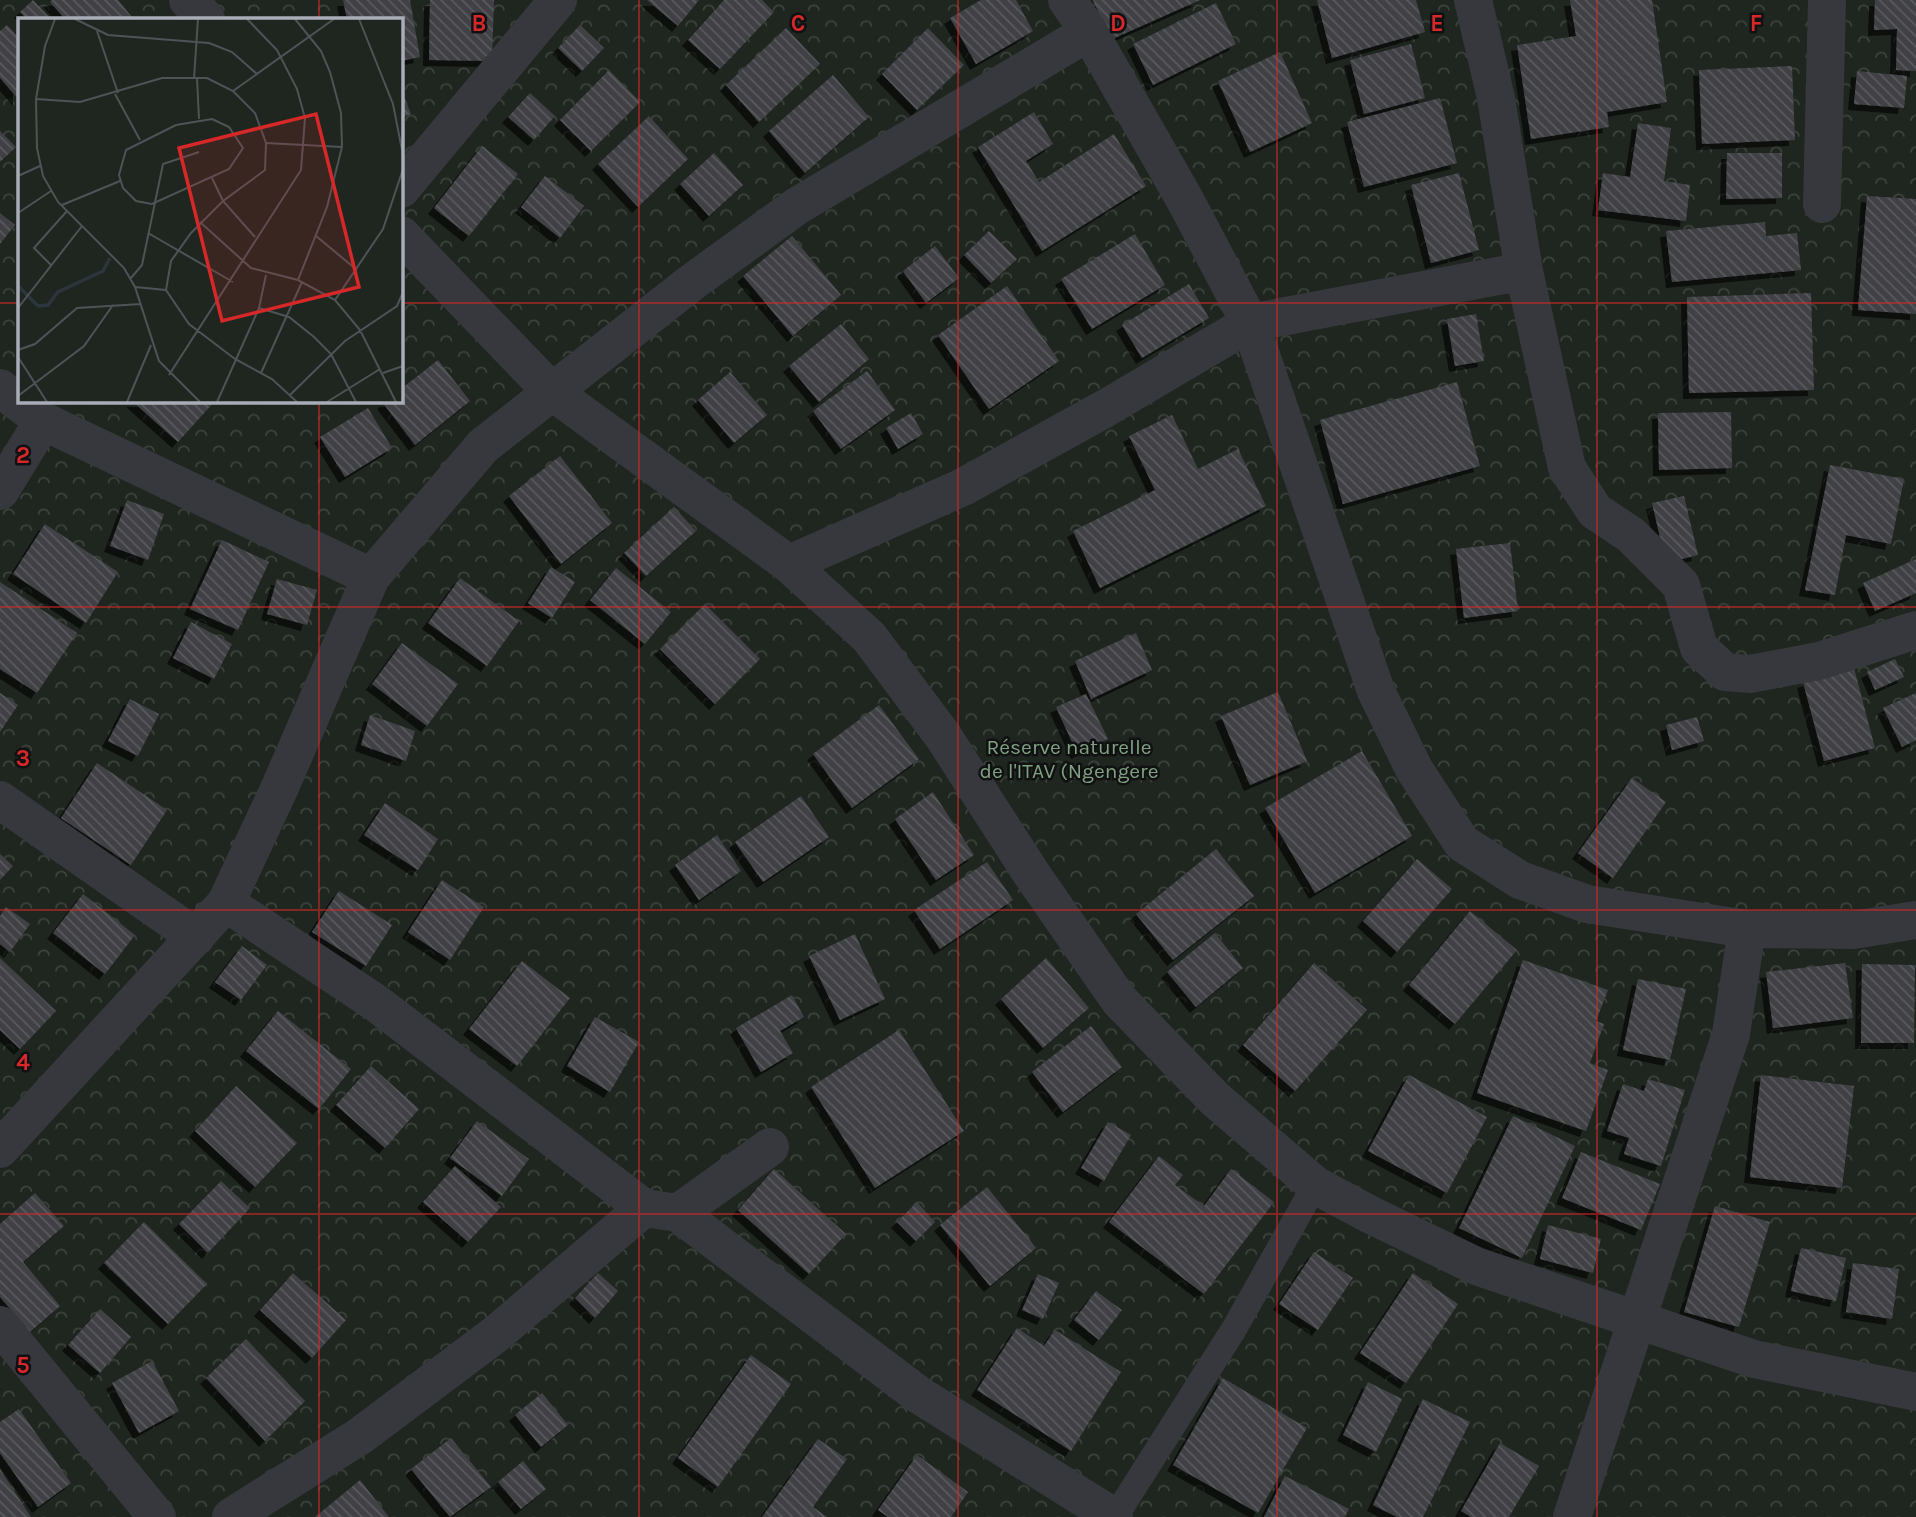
<svg xmlns="http://www.w3.org/2000/svg" width="1916" height="1517" font-family="Karla,sans-serif">
	<style>
		.forest { fill: url(#forest-crowns); fill-rule: evenodd }
		.building { fill: url(#building-back-hatch); filter: url(#shadow) }
		.lines { fill: none; stroke-linecap: round; stroke-linejoin: round }
		.service { stroke: #37383d; stroke-width: 26 }
		.minor { stroke: #37383d; stroke-width: 38 }
		.grid { fill: none; stroke: #d62828; stroke-width: 2; stroke-opacity: 0.55 }
		.labels { text-anchor: middle; stroke-width: 5; stroke-linejoin: round; paint-order: stroke }
		.park-label { font-size: 21px; fill: #7fa381; stroke: #111113 }
		.inset-river { fill: none; stroke: #2c353c; stroke-width: 3.5 }
		.inset-road { fill: none; stroke: #505258; stroke-width: 2 }
		.view { fill: #d62828; fill-opacity: 0.15; stroke: #d62828; stroke-width: 3.5 }
		.inset-edge { fill: none; stroke: #a8adb8; stroke-width: 3.5 }
		.grid-label { font-size: 23px; text-anchor: middle; font-weight: bold; fill: #d62828; stroke: #111113; stroke-width: 5; stroke-linejoin: round; paint-order: stroke }
	</style>
	<defs>
		<pattern id="forest-crowns" width="20" height="18" patternUnits="userSpaceOnUse" patternTransform="scale(1.75)"><rect width="20" height="18" fill="#1e261f"/><path d="M2 6a3 3 0 1 1 6 0M12 15a3 3 0 1 1 6 0" fill="none" stroke="#3c433d"/></pattern>
		<pattern id="building-back-hatch" width="6" height="6" patternUnits="userSpaceOnUse" patternTransform="scale(1.75)"><rect width="6" height="6" fill="#404145"/><path d="M-1 5l2 2M0 0l6 6M5-1l2 2" fill="none" stroke="#595a5e"/></pattern>
		<filter id="shadow"><feDropShadow dx="-6" dy="6" stdDeviation="0" flood-color="#0009"/></filter>
	</defs>
	<rect width="100%" height="100%" fill="#161618"/>
	<path class="forest" d="M0 0H1916V1517H0ZM19 19H401V401H19Z"/>
	<path class="building" d="M33 0 51 19H27L20 12Z
		M52 0H118L132 17 129 19H65L50 2Z
		M343 0H410L420 57 401 61V19H347Z
		M430 0H494L492 61 429 60Z
		M647 0H699L678 26Z
		M724 0H762L774 12 720 69 688 40Z
		M981 0H1016L1033 31 976 64 950 18Z
		M1093 0H1200L1110 40Z
		M1317 0H1416L1425 32 1332 58Z
		M1570 0H1652L1667 102 1607 112 1609 127 1531 139 1517 45 1576 36Z
		M1875 0H1916V71L1896 70 1897 29 1874 30Z
		M1216 3 1236 44 1153 85 1133 44Z
		M7 25 19 38V100L0 78V31Z
		M580 25 604 48 582 71 558 48Z
		M786 28 820 64 759 122 726 85Z
		M928 28 964 65 917 110 882 74Z
		M1411 44 1425 98 1364 114 1350 60Z
		M1280 52 1312 123 1250 152 1218 81Z
		M1792 66 1795 140 1702 144 1699 70Z
		M609 70 640 102 591 151 560 120Z
		M1857 71 1907 76 1904 108 1854 104Z
		M833 75 869 117 805 173 769 131Z
		M401 88 411 114 401 118Z
		M530 93 555 116 534 140 508 117Z
		M1440 98 1457 163 1364 187 1347 122Z
		M1034 112 1053 144 1026 161 1039 182 1114 134 1146 186 1042 251 978 147Z
		M649 116 688 159 638 207 598 164Z
		M1638 123 1671 128 1664 181 1690 185 1686 221 1598 210 1603 173 1630 177Z
		M0 131 16 147 0 162Z
		M482 146 518 174 469 236 434 208Z
		M714 153 743 185 709 216 680 184Z
		M1727 153H1782V198L1726 199Z
		M1459 173 1479 250 1431 263 1411 185Z
		M545 176 584 206 560 238 521 207Z
		M1867 196 1916 199V314L1858 310Z
		M0 213 15 225 0 244Z
		M1765 222 1766 236 1797 233 1801 270 1672 282 1666 231Z
		M989 231 1017 259 991 283 964 255Z
		M1135 234 1165 285 1092 329 1061 279Z
		M792 236 841 295 793 336 743 276Z
		M935 246 959 278 926 303 903 271Z
		M1189 284 1209 318 1142 358 1122 325Z
		M1007 286 1059 361 989 409 938 335Z
		M1811 293 1814 390 1689 393 1687 297Z
		M1476 314 1484 361 1455 366 1447 319Z
		M841 324 869 359 819 402 789 366Z
		M438 360 470 401 415 445 383 403 386 401H401V389Z
		M867 371 895 410 841 449 813 411Z
		M730 372 767 415 734 443 698 400Z
		M1457 382 1480 466 1343 504 1320 420Z
		M132 401H215L178 442Z
		M368 408 392 448 345 477 320 437Z
		M1731 412 1732 468 1659 470 1658 413Z
		M911 413 923 434 898 449 886 428Z
		M1172 415 1198 469 1238 449 1266 506 1100 588 1073 531 1155 490 1129 436Z
		M560 456 612 523 561 564 509 496Z
		M1830 465 1904 479 1891 544 1846 535 1835 595 1805 590Z
		M1684 496 1698 555 1666 563 1652 503Z
		M127 500 164 514 148 560 110 546Z
		M674 507 696 531 646 576 624 553Z
		M45 524 118 572 86 623 13 574Z
		M222 540 269 562 238 630 190 609Z
		M1510 543 1518 611 1464 618 1456 549Z
		M1916 559V593L1875 611 1863 583Z
		M551 567 575 582 552 618 528 603Z
		M616 568 671 612 645 644 590 600Z
		M460 578 519 621 487 666 428 623Z
		M277 579 317 590 307 625 267 614Z
		M0 582 77 633 37 693 0 669Z
		M705 604 760 659 715 704 660 649Z
		M191 622 232 644 214 679 173 658Z
		M1136 633 1152 670 1091 699 1075 661Z
		M402 643 458 684 427 726 372 684Z
		M1895 659 1904 677 1875 690 1867 672Z
		M1854 668 1875 748 1824 761 1803 682Z
		M1278 692 1307 761 1250 785 1221 716Z
		M0 693 18 705 0 732Z
		M1916 693V740L1902 747 1883 708Z
		M1086 694 1108 739 1077 753 1056 707Z
		M130 699 159 714 138 756 108 741Z
		M879 705 919 759 852 808 813 754Z
		M370 715 415 731 406 761 361 745Z
		M1697 717 1704 741 1672 750 1666 725Z
		M1362 751 1412 836 1315 893 1265 808Z
		M97 763 167 810 131 865 61 818Z
		M1632 778 1666 802 1613 878 1578 853Z
		M933 792 974 855 936 880 895 819Z
		M801 796 829 837 763 882 735 842Z
		M385 803 438 839 418 870 364 835Z
		M717 835 741 871 699 900 675 865Z
		M1216 849 1254 896 1173 960 1136 914Z
		M0 854 13 866 0 880Z
		M1417 859 1452 889 1397 952 1363 921Z
		M987 862 1013 900 940 949 914 910Z
		M442 880 484 907 450 960 408 932Z
		M339 891 392 925 366 966 312 932Z
		M83 894 135 935 105 974 53 933Z
		M6 907 30 924 10 952 0 944V916Z
		M1470 911 1517 950 1455 1024 1409 985Z
		M1215 933 1243 968 1196 1007 1167 972Z
		M855 934 885 999 840 1020 809 956Z
		M242 946 267 965 241 1000 215 982Z
		M0 958 56 1011 20 1049 0 1030Z
		M1046 958 1089 1008 1043 1048 1001 999Z
		M1523 960 1608 990 1596 1021 1604 1024 1590 1063 1608 1070 1586 1131 1477 1093Z
		M522 961 570 998 517 1066 469 1029Z
		M1314 963 1367 1010 1295 1091 1243 1045Z
		M1845 963 1853 1018 1773 1028 1766 972Z
		M1862 964 1915 965 1914 1043H1861Z
		M1638 979 1686 989 1670 1060 1623 1050Z
		M792 995 804 1017 780 1031 793 1053 761 1072 736 1028Z
		M278 1011 351 1069 319 1109 246 1051Z
		M595 1017 639 1042 610 1092 567 1066Z
		M1091 1026 1122 1067 1063 1112 1032 1072Z
		M899 1030 964 1131 875 1188 811 1087Z
		M371 1066 419 1109 385 1148 336 1105Z
		M1409 1075 1487 1117 1447 1193 1368 1151Z
		M1761 1075 1854 1086 1842 1188 1750 1177Z
		M1648 1079 1685 1090 1661 1166 1624 1154 1629 1138 1607 1131 1623 1084 1644 1091Z
		M236 1086 297 1143 255 1187 195 1131Z
		M1513 1116 1575 1146 1522 1258 1459 1228Z
		M477 1121 529 1159 502 1196 450 1158Z
		M1108 1122 1131 1135 1104 1181 1081 1168Z
		M1581 1152 1660 1184 1641 1230 1562 1198Z
		M1159 1156 1183 1175 1175 1185 1204 1206 1231 1169 1274 1202 1204 1294 1109 1222Z
		M455 1166 501 1207 468 1242 423 1202Z
		M774 1169 846 1234 809 1274 738 1210Z
		M221 1181 250 1208 208 1253 179 1224Z
		M987 1187 1036 1248 990 1286 940 1225Z
		M35 1193 64 1226 23 1262 60 1306 30 1332 0 1297V1224Z
		M917 1202 935 1222 916 1241 897 1222Z
		M1715 1206 1770 1222 1739 1327 1684 1312Z
		M144 1222 207 1284 168 1324 104 1263Z
		M1548 1225 1601 1239 1593 1273 1540 1259Z
		M1801 1248 1846 1258 1836 1301 1791 1291Z
		M1314 1252 1353 1278 1318 1330 1279 1304Z
		M1853 1263 1899 1269 1892 1319 1846 1312Z
		M293 1273 346 1320 312 1358 260 1310Z
		M598 1273 618 1291 595 1318 575 1298Z
		M1413 1273 1458 1304 1406 1383 1360 1353Z
		M1038 1274 1059 1283 1043 1319 1022 1310Z
		M1096 1291 1122 1310 1099 1340 1074 1320Z
		M100 1309 131 1337 100 1373 68 1345Z
		M1017 1328 1044 1346 1055 1330 1121 1372 1071 1451 977 1390Z
		M246 1339 305 1401 265 1441 206 1378Z
		M751 1355 791 1384 718 1487 678 1458Z
		M152 1361 179 1411 139 1433 112 1383Z
		M1223 1378 1307 1428 1258 1513 1173 1465Z
		M1368 1382 1402 1399 1376 1452 1343 1435Z
		M542 1393 568 1425 541 1447 515 1415Z
		M1423 1399 1470 1422 1423 1517H1397L1373 1505Z
		M19 1409 71 1483 38 1507 0 1453V1422Z
		M451 1438 491 1487 450 1517 411 1469Z
		M818 1439 847 1459 813 1507 827 1517H762Z
		M1500 1443 1539 1466 1509 1517H1471L1461 1511Z
		M917 1455 968 1492 951 1517H888L878 1510Z
		M523 1461 546 1489 521 1509 498 1482Z
		M0 1469 31 1517H0Z
		M1285 1476 1349 1509 1345 1517H1264Z
		M360 1480 389 1517H315Z"/>
	<g class="lines">
		<path class="service" d="M1115 1517 1234 1329 1315 1185"/>
		<path class="minor" d="M188 0 206 19
			M1067 0 1089 32 1184 198 1250 323 1376 691 1414 769 1462 843 1520 880 1587 904 1747 929 1853 930 1916 920
			M1473 0 1496 98 1524 271 1567 468 1595 511 1631 535 1681 585 1699 648 1725 672 1750 674 1819 661 1916 630
			M401 189 558 0
			M1822 204 1827 0
			M401 235 551 391 789 564 869 637 943 736 1031 873 1119 1000 1214 1098 1315 1185 1369 1214 1476 1266 1754 1359 1916 1392
			M0 388 43 421 371 577
			M0 491 43 421
			M789 564 963 487 1106 408 1250 323 1524 271
			M0 800 196 937
			M226 903 376 1003 644 1208 678 1213 919 1395 1114 1517
			M0 1149 226 903 280 787 371 577 483 446 691 283 797 206 1089 32
			M678 1213 770 1147
			M0 1325 157 1517
			M231 1517 360 1436 496 1334 644 1208
			M1572 1517 1731 1034 1747 929"/>
	</g>
	<path class="grid" d="M319 0V19M639 0V1517M958 0V1517M1277 0V1517M1597 0V1517M0 303H19M401 303H1916M319 401V1517M0 607H1916M0 910H1916M0 1214H1916"/>
	<g class="labels">
		<g class="park-label">
			<text x="1069" y="754">Réserve naturelle<tspan x="1069" dy="24">de l'ITAV (Ngengere</tspan></text>
		</g>
	</g>
	<g transform="translate(18 18)">
		<rect width="385" height="385" fill="#161618"/>
		<path d="M0 1H385V384H0Z" fill="#1e261f"/>
		<path class="inset-river" d="M0 268 20 288 30 287 40 274 85 253 92 240"/>
		<path class="inset-road" d="M37 1 27 28 18 81 19 130 25 158 40 184 106 250 117 269 141 343 182 384M57 1 90 17 191 25 214 34 239 56M277 1 303 33 312 54 323 95 324 129 309 189 280 262M341 1 375 86 385 137M79 13 100 75M176 60 180 1M179 60 181 101M215 73 316 1M97 76 122 122M18 81 62 84 144 60H189L215 73 237 95 248 125 247 152 205 183 173 215 153 243 148 272 171 306 217 341 254 361 279 384M194 101 211 109 225 130 211 151 134 186 118 183 105 170 101 157 108 132 158 107ZM248 125 324 129M0 158 22 148M194 160 205 183 237 219M44 187 102 163M0 195 33 173M182 204 233 250 280 262 317 282 342 312 378 384M130 215 215 264M298 218 339 252M34 248 16 230 49 193M113 260 124 247 145 146 181 134M117 269 148 272M317 282 365 211 385 151M0 290 64 208M241 290 271 299 296 319 313 336 338 384M0 332 17 326 59 290 123 286M0 339 29 384M243 355 284 264M365 355 385 348M151 357 283 152 287 100 279 71 259 32 229 1M272 377 327 323 379 288 385 274M0 378 66 328 95 287M109 384 133 327M199 384 241 290 248 257M309 384 362 351"/>
		<path class="view" d="M298 96 341 269 204 303 161 130Z"/>
		<rect width="385" height="385" class="inset-edge"/>
	</g>
	<g class="grid-label">
		<text x="479" y="31">B</text>
		<text x="798" y="31">C</text>
		<text x="1118" y="31">D</text>
		<text x="1437" y="31">E</text>
		<text x="1756" y="31">F</text>
		<text x="23" y="463">2</text>
		<text x="23" y="766">3</text>
		<text x="23" y="1070">4</text>
		<text x="23" y="1373">5</text>
	</g>
</svg>
